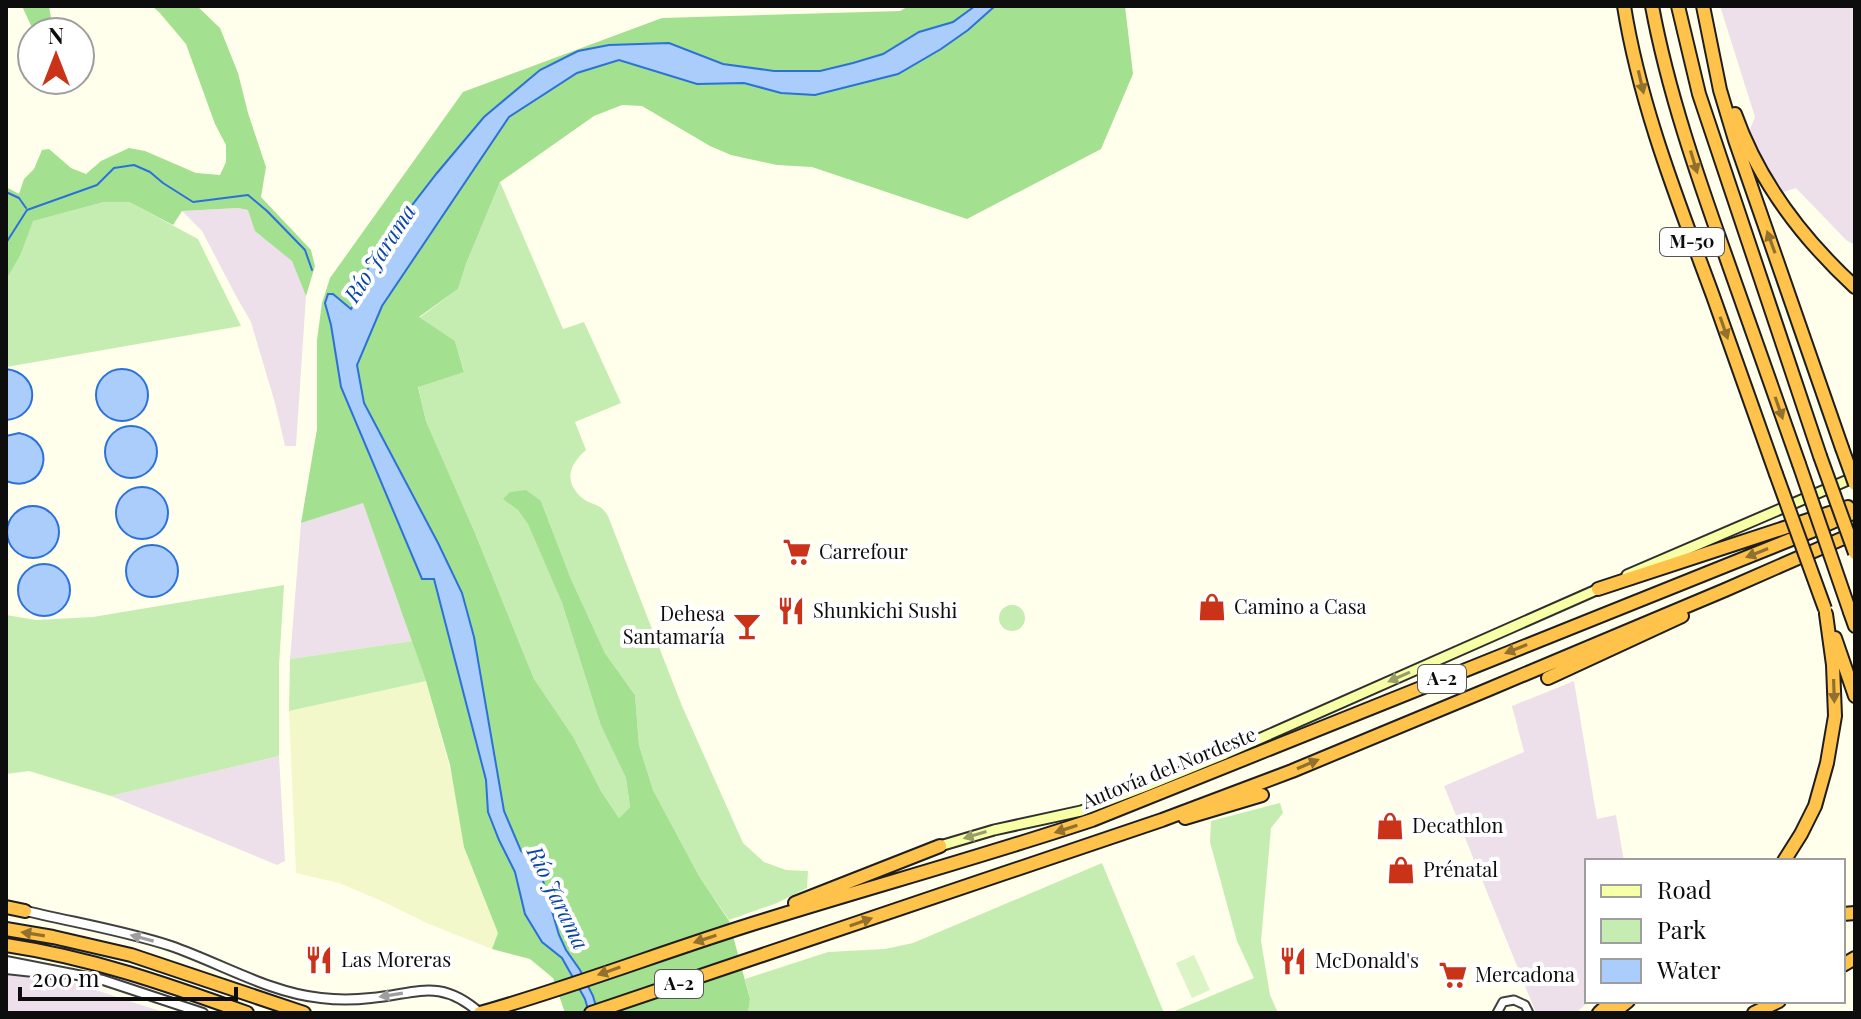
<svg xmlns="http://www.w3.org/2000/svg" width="1861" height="1019" font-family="'Playfair Display',serif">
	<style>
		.industrial { fill: #ede0eb }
		.farmland { fill: #f2f8c9 }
		.green { fill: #c5edb2 }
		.forest { fill: #a3e090 }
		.pitch { fill: #daf4c5 }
		.water { fill: #abcdfc; stroke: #2b71da; stroke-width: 2 }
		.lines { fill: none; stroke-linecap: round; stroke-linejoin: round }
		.stream { stroke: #2b71da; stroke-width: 2 }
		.minor-casing { stroke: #404040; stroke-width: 11 }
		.tertiary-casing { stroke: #404040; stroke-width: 12 }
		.secondary-casing { stroke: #2f2f2f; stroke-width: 13 }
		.motorway-casing { stroke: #1e1e1e; stroke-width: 16 }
		.minor { stroke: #fff; stroke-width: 7 }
		.tertiary { stroke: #fff; stroke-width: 8 }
		.secondary { stroke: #f7ffa7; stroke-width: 9 }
		.motorway { stroke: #ffc24a; stroke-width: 12 }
		.motorway-bridge-casing { stroke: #1e1e1e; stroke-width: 16; stroke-linecap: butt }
		.motorway-bridge { stroke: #ffc24a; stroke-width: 12 }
		.oneway { fill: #92712f }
		.oneway2 { fill: #999e69 }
		.oneway3 { fill: #9e9e9e }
		.labels { text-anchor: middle; stroke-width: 8; stroke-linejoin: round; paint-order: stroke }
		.shield { fill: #fff; stroke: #565656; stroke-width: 2 }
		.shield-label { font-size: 18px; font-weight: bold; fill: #0d0d0d }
		.poi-label { font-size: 20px; fill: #0d0d0d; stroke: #fff; text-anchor: start }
		.street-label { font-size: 20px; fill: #0d0d0d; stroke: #fff }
		.water-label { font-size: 22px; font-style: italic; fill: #0a44aa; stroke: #fff }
	</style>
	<rect width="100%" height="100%" fill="#ffffec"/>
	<path class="industrial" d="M1720 6H1855V245L1846 240 1796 188 1781 193 1748 134 1755 117Z
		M238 208 248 210 278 249 293 261 306 296 296 446H285L275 403 251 322 236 296 202 231 182 211Z
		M363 502 412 641 290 659 301 523Z
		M1574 681 1597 819 1616 815 1624 861H1587V1001H1589L1576 1013H1536L1444 786 1524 752 1512 706Z
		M279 756 285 861 277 865 111 796Z
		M6 973 74 983 166 1013H6Z"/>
	<path class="farmland" d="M426 681 484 894 498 933 492 949 429 924 384 902 339 883 296 873 289 711Z"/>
	<path class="green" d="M500 182 563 329 584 322 621 403 575 422 586 450C570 464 563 480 581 497 591 506 600 502 608 516L682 706 743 843 764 862 786 870 808 871 807 888 777 903 729 920 699 876 653 790 639 745 635 695 605 653 571 579 541 501 504 499 518 510 528 523 562 603 601 726 626 778 630 807 619 818 601 791 572 737 534 679 475 533 426 421 418 386 464 371 455 341 419 318 458 289 466 264Z
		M104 202H129L198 239 241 326 6 367V280L20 256 32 221Z
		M284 585 279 666V756L111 796 29 771 6 774V615L36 620 93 617Z
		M999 618a13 13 0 1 1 26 0a13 13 0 1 1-26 0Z
		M412 641 426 681 289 711 290 659Z
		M1280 803 1283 813 1271 828 1261 941 1270 995 1278 1013H1170L1254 978 1237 941 1210 842 1211 821Z
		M1102 863 1164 1013H748L750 999 745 979 828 952 885 949 913 943Z"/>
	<path class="forest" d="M22 6H49L53 30 51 32H34Z
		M152 6H197L220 28 238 73 248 113 266 167 261 197 311 250 315 266 306 296 292 261 255 231 248 210 238 208 182 211 173 225 129 202H104L33 221 20 256 6 280V187L19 194 24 179 34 169 42 150 49 149 71 168 86 174 101 161 129 148 145 151 196 173 220 175 226 162V145L215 124 186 44 159 12Z
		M909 6H1125L1133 74 1101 149 967 219 812 167 777 165 731 155 710 146 642 106 622 105 594 116 500 182 466 264 458 289 419 317 455 341 464 372 418 387 426 421 475 533 534 679 573 737 601 791 619 818 630 807 626 778 601 726 562 603 528 524 518 510 503 499 510 492 526 490 541 501 571 579 605 653 635 695 639 745 653 790 699 876 729 921 750 999 748 1013H565L553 978 530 959 492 949 498 933 464 847 450 765 426 681 363 503 301 523 317 429V340L322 303 330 278 463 92 662 18 900 11Z"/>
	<path class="pitch" d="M1194 955 1210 990 1192 998 1176 963Z"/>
	<path class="water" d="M975 6H995L968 30 941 49 898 74 815 95 781 93 744 83 697 84 619 60 577 73 509 117 382 306 357 365 364 403 438 543 462 593 474 637 504 811 521 851 532 860 541 874 559 935 566 950 580 970 593 996 598 1013H589L585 999 562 958 542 942 525 914 515 872 499 840 488 812 486 780 434 579H422L341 387 331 325 325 303 328 294H333L351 309 357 300 372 257 437 173 484 117 540 70 578 51 609 45 669 43 723 64 774 71H820L853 63 883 54 919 32 953 22Z
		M6 369C41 373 41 417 6 420Z
		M96 395a26 26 0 1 1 52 0a26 26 0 1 1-52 0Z
		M105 452a26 26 0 1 1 52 0a26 26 0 1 1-52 0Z
		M19 433C60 441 45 496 6 481V436Z
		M116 513a26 26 0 1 1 52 0a26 26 0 1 1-52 0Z
		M7 532a26 26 0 1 1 52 0a26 26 0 1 1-52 0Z
		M126 571a26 26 0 1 1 52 0a26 26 0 1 1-52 0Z
		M18 590a26 26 0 1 1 52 0a26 26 0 1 1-52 0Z"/>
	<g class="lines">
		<path class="stream" d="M6 192 19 198 26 208
			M6 243 27 210 97 185 114 168 134 165 150 172 163 183 193 202 248 195 267 211 305 250 312 270"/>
		<defs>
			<path id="minor" d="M1497 1013 1503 1002 1514 1000 1525 1005 1529 1013"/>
			<path id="tertiary" d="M22 910C71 922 122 930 171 946 220 963 270 993 321 998 337 1000 354 1000 371 998 417 994 439 977 480 1013
				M6 961 103 980 203 1013
				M6 969 61 975"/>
			<path id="secondary" d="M1627 575 1855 477
				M940 846 994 830 1081 811 1149 785 1225 754 1603 587"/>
			<path id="motorway" d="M1624 6C1640 106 1678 201 1713 296 1734 355 1755 415 1776 474
				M1652 6C1668 92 1697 175 1726 257 1750 326 1774 395 1799 464
				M1678 6 1699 94 1820 456
				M1703 6 1720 90 1735 140 1842 448
				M1735 114C1759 182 1803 239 1855 287
				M1598 589 1848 507
				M1850 612 1855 626
				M1835 638 1855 696
				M1548 678 1682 616
				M1185 818 1262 795
				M1784 861 1801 834 1815 806 1827 763 1835 716 1833 665 1826 614
				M795 903 940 846
				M6 907 25 911
				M1843 914 1855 913
				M6 929 53 937 131 955 304 1013
				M6 945C92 958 166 984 247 1013
				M1843 965 1855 958
				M480 1013C576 986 670 949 765 920 874 886 984 856 1092 820L1812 531 1855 512
				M591 1013 1162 820 1292 771 1487 690 1725 590 1855 533
				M1599 1013 1612 1001
				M1613 1013 1628 1001
				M1754 1013 1779 1001"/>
		</defs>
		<use href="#minor" class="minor-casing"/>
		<use href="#tertiary" class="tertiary-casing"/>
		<use href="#secondary" class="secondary-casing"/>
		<use href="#motorway" class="motorway-casing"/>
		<use href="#minor" class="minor"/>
		<use href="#tertiary" class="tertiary"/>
		<use href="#secondary" class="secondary"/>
		<use href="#motorway" class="motorway"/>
		<defs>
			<path id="motorway-bridge" d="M1842 448 1855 484
				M1820 456 1855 553
				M1799 464 1850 612
				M1776 474 1825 609"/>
		</defs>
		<use href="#motorway-bridge" class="motorway-bridge-casing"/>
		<use href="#motorway-bridge" class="motorway-bridge"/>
	</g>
	<defs><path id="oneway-solid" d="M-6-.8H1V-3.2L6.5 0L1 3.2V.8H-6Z" transform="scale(2)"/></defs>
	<g class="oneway">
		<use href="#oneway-solid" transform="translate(1641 82) rotate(77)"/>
		<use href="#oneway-solid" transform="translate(1694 162) rotate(73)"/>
		<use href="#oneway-solid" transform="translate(1771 242) rotate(-110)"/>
		<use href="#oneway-solid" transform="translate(1724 328) rotate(71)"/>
		<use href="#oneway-solid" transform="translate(1779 408) rotate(71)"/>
		<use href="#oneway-solid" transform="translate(1757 553) rotate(158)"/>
		<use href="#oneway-solid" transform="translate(1516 649) rotate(158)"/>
		<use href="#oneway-solid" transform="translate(1834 691) rotate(88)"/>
		<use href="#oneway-solid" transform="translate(1308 764) rotate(-23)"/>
		<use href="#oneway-solid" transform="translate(1066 829) rotate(162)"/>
		<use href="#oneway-solid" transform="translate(861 922) rotate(-19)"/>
		<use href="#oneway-solid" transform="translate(33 934) rotate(-171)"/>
		<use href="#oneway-solid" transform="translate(705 939) rotate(162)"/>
		<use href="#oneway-solid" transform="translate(609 971) rotate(161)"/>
	</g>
	<g class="oneway2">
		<use href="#oneway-solid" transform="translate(1399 677) rotate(156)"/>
		<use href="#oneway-solid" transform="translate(975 835) rotate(163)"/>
	</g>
	<g class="oneway3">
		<use href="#oneway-solid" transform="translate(142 938) rotate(-165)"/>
		<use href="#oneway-solid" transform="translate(391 995) rotate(171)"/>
	</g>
	<defs>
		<symbol id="supermarket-bare" viewBox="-9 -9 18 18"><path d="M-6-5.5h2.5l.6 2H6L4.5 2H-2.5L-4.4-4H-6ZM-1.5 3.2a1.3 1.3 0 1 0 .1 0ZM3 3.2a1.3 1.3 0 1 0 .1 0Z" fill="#ca3318" stroke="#fff" stroke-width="2.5" paint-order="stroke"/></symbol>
		<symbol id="shop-bare" viewBox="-9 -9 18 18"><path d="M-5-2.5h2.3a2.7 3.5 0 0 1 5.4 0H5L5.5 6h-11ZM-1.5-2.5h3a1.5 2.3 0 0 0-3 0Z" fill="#ca3318" stroke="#fff" stroke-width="2.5" paint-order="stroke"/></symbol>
		<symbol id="restaurant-bare" viewBox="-9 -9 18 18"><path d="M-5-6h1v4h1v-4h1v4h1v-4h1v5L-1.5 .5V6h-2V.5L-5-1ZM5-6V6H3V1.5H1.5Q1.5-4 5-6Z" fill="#ca3318" stroke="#fff" stroke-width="2.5" paint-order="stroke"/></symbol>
		<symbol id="bar-bare" viewBox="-9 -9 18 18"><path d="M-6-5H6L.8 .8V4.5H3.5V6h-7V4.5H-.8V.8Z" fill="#ca3318" stroke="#fff" stroke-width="2.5" paint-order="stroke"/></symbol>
	</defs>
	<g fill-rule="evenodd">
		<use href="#supermarket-bare" x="777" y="532" width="40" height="40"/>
		<use href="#shop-bare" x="1192" y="587" width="40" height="40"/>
		<use href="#restaurant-bare" x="771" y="591" width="40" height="40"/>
		<use href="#bar-bare" x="727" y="606" width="40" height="40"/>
		<use href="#shop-bare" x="1370" y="806" width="40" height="40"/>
		<use href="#shop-bare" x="1381" y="850" width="40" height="40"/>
		<use href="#restaurant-bare" x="299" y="940" width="40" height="40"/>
		<use href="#restaurant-bare" x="1273" y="941" width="40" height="40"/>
		<use href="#supermarket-bare" x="1433" y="955" width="40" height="40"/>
	</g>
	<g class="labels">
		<g class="shield">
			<rect x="1660" y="228" width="64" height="28" rx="6"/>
			<rect x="1418" y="665" width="48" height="28" rx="6"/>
			<rect x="655" y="970" width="48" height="28" rx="6"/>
		</g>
		<g class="shield-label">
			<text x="1692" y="248">M-50</text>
			<text x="1442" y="685">A-2</text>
			<text x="679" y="990">A-2</text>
		</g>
		<g class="poi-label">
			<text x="819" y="559">Carrefour</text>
			<text x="1234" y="614">Camino a Casa</text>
			<text x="813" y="618">Shunkichi Sushi</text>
			<text x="725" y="621" text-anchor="end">Dehesa<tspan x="725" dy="23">Santamaría</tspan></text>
			<text x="1412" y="833">Decathlon</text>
			<text x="1423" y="877">Prénatal</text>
			<text x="341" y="967">Las Moreras</text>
			<text x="1315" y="968">McDonald's</text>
			<text x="1475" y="982">Mercadona</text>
		</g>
		<g class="street-label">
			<text transform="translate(1169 768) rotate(-22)" y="7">Autovía del Nordeste</text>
		</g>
		<g class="water-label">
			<text transform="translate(380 253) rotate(-57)" y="8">Río Jarama</text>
			<text transform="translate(558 898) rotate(64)" y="8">Río Jarama</text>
		</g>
	</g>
	<rect width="1861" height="1019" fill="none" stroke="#0d0d0d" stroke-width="16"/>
	<rect x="1585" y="859" width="260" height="144" fill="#ffffff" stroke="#9e9e9e" stroke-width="2"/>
	<rect x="1601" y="885" width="40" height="12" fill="#f7ffa7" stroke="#9e9e9e" stroke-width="2"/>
	<text x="1657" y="899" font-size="24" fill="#0d0d0d">Road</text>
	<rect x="1601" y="919" width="40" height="24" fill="#c5edb2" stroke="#9e9e9e" stroke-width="2"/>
	<text x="1657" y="939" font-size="24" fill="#0d0d0d">Park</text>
	<rect x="1601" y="959" width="40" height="24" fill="#abcdfc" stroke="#9e9e9e" stroke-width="2"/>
	<text x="1657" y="979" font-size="24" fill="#0d0d0d">Water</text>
	<g transform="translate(56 56)"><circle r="38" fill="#ffffff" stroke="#9e9e9e" stroke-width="2"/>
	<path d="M0-6L14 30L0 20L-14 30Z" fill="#ca3318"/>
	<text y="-12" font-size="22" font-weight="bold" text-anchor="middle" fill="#0d0d0d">N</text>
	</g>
	<path d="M20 987v12h216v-12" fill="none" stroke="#0d0d0d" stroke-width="4"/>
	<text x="32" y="987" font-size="24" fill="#0d0d0d" stroke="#ffffff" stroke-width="6" paint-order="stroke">200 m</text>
</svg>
